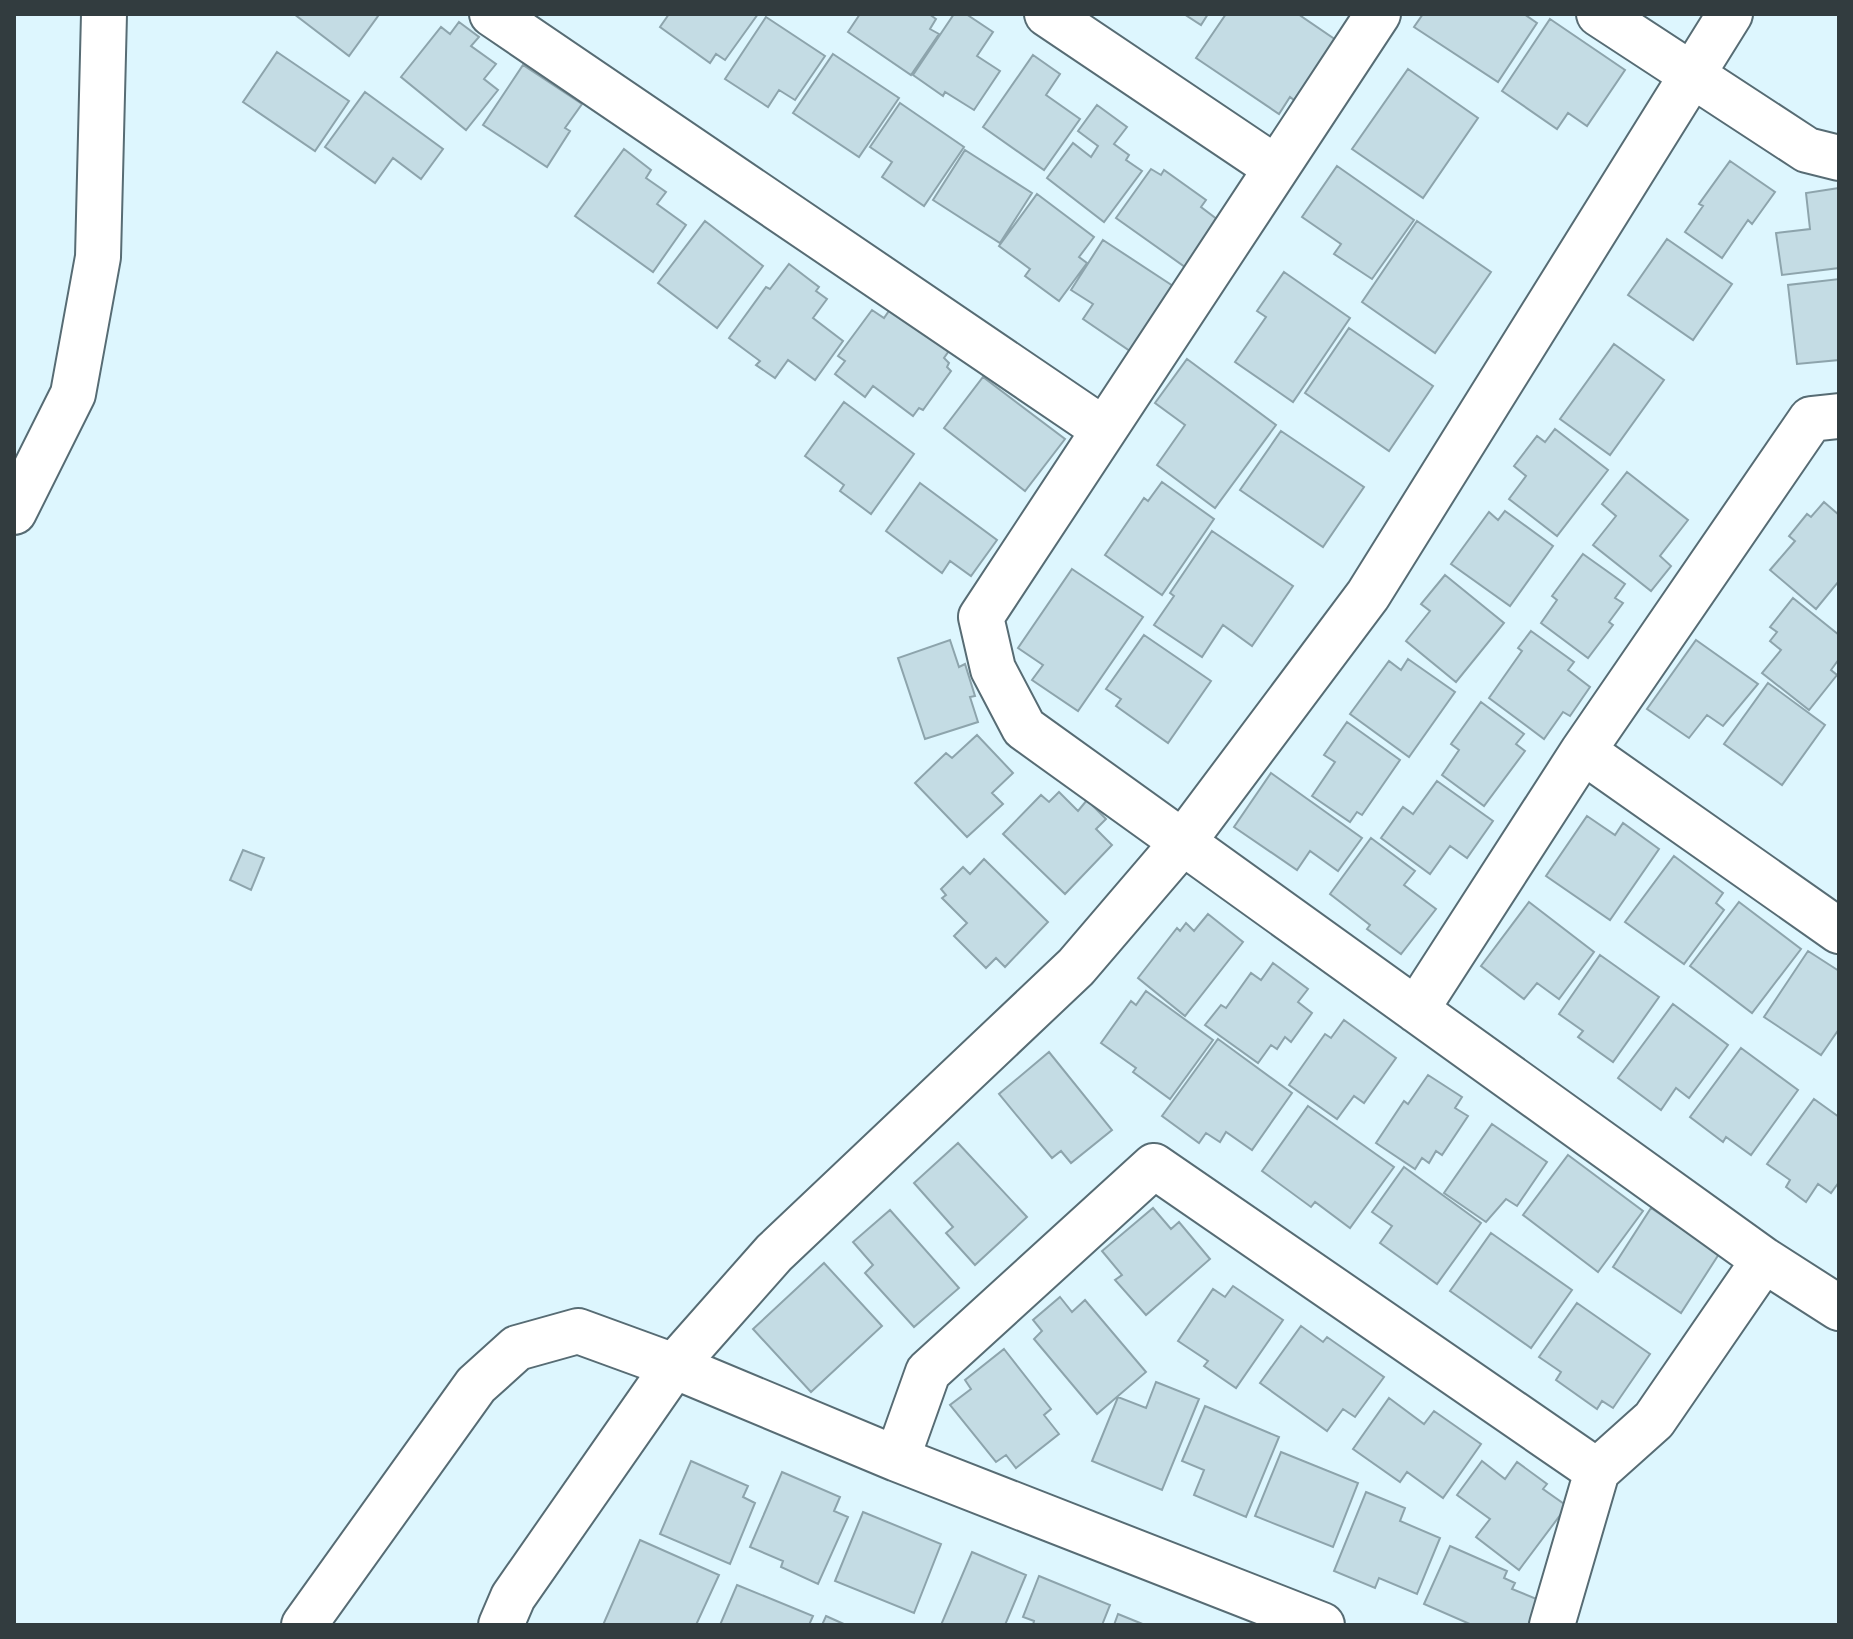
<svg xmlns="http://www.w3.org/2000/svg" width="1853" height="1639" font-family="'PT Sans',sans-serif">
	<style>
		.building { fill: #c4dce4; stroke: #8da4ac; stroke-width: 2 }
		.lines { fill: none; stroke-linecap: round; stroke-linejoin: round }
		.minor-casing { stroke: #576c74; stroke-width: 48 }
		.tertiary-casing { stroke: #576c74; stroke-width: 48 }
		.minor { stroke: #fff; stroke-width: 44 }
		.tertiary { stroke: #fff; stroke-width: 44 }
	</style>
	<rect width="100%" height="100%" fill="#ddf6fe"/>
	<path class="building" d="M294 14H376L378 16 349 56Z
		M669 14H758L725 60 716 54 710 63 660 27Z
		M860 14H929L936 19 930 29 939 34 911 75 848 32Z
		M954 14H966L993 32 977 56 1000 71 974 110 945 92 943 96 913 75Z
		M1184 14H1208L1201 25Z
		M1226 14H1303L1301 16 1336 40 1294 100 1290 97 1279 114 1196 58Z
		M1423 14H1524L1537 23 1498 82 1414 27Z
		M766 17 825 56 795 100 779 90 768 107 725 79Z
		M1550 19 1625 70 1587 126 1568 113 1557 129 1502 91Z
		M459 22 479 37 471 46 496 64 484 79 498 90 466 130 401 77 441 27 450 34Z
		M277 52 349 101 315 151 243 102Z
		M833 54 899 98 859 157 793 113Z
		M1033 55 1060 74 1046 95 1080 119 1044 170 983 127Z
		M523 65 582 104 565 128 570 131 547 167 483 125Z
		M1408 69 1478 118 1423 198 1352 149Z
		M365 92 443 149 421 179 393 158 375 183 325 147Z
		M900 103 964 147 924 206 882 177 892 162 870 147Z
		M1097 105 1127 127 1114 144 1129 155 1126 160 1142 171 1104 222 1047 178 1073 143 1091 157 1098 146 1078 131Z
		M624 149 651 170 646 178 666 192 657 204 686 225 653 272 575 216Z
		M965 150 1032 193 1000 243 933 200Z
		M1730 161 1775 192 1752 224 1748 220 1722 258 1685 232 1703 206 1699 204Z
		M1337 166 1414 220 1372 279 1334 254 1341 244 1302 217Z
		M1151 169 1161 175 1164 170 1206 200 1201 207 1218 220 1185 267 1116 218Z
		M1839 188V268L1782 275 1776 233 1810 229 1806 193Z
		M1037 194 1094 237 1079 257 1087 263 1059 301 1025 276 1030 269 999 246Z
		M705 221 763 266 717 328 658 283Z
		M1417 221 1491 272 1435 353 1362 302Z
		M1667 239 1732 284 1693 340 1628 295Z
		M1103 240 1173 286 1130 351 1083 319 1093 304 1071 290Z
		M789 264 819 287 816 291 827 299 813 318 843 341 815 380 788 360 775 378 756 365 760 361 729 338 766 287 770 289Z
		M1284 272 1350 318 1293 402 1235 362 1266 317 1257 311Z
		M1839 279V360L1797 364 1788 285Z
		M893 305 951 348 944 358 949 363 947 367 951 371 923 410 919 408 913 416 873 386 865 397 835 374 845 361 838 356 872 310 884 318Z
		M1349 328 1433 386 1389 451 1305 393Z
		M1614 344 1664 380 1610 455 1560 419Z
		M1187 359 1276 425 1215 508 1157 465 1185 425 1155 403Z
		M983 377 1065 439 1025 491 944 428Z
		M844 402 914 454 871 514 840 491 844 485 805 456Z
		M1555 429 1608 470 1557 536 1509 499 1526 476 1514 466 1537 436 1545 442Z
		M1281 431 1364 487 1323 547 1240 490Z
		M1627 472 1688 520 1660 556 1671 566 1651 591 1593 545 1616 516 1602 504Z
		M1162 482 1214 519 1162 595 1105 555 1144 498 1148 501Z
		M920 483 997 540 971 576 950 561 942 573 886 531Z
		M1824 502 1839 515V581L1816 609 1770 570 1795 541 1789 536 1807 514 1811 517Z
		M1505 511 1553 546 1510 606 1451 564 1489 512 1498 520Z
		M1212 531 1293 586 1252 646 1223 625 1202 657 1154 625 1174 596 1170 593Z
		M1583 554 1625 584 1615 598 1623 603 1609 622 1613 625 1588 658 1541 623 1557 600 1552 596Z
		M1072 569 1143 617 1078 711 1032 680 1043 665 1018 648Z
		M1445 575 1504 623 1456 682 1406 641 1430 611 1421 604Z
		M1793 598 1839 635V659L1831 670 1837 675 1809 710 1762 673 1781 650 1770 641 1777 632 1770 627Z
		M1531 631 1574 662 1568 670 1590 687 1570 716 1563 712 1544 739 1489 698 1522 651 1518 648Z
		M1144 635 1211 681 1168 743 1116 706 1121 699 1106 689Z
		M950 640 959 667 965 664 975 696 970 697 978 722 925 739 898 658Z
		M1696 640 1758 684 1723 726 1707 715 1689 738 1647 709Z
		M1408 659 1455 692 1409 757 1350 714 1389 661 1401 670Z
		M1768 683 1825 725 1782 785 1724 744Z
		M1481 702 1524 734 1516 744 1525 751 1484 806 1442 775 1459 750 1451 744Z
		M1347 722 1400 760 1362 815 1357 812 1350 822 1312 796 1335 762 1324 755Z
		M977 735 1013 773 992 793 1003 804 967 837 915 783 946 753 952 758Z
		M1271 773 1362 838 1338 871 1310 851 1297 870 1234 827Z
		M1437 781 1493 821 1467 858 1450 846 1430 874 1381 838 1403 807 1413 814Z
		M1059 792 1078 811 1087 800 1106 819 1096 829 1112 845 1065 894 1003 834 1041 795 1049 802Z
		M1587 816 1615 835 1623 823 1659 849 1610 920 1546 876Z
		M1371 838 1415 871 1404 885 1436 909 1401 954 1367 929 1370 925 1330 894Z
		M243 850 264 858 251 890 230 880Z
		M1674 856 1723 893 1716 903 1724 910 1684 964 1625 922Z
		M984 859 1048 922 1005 967 996 958 986 968 954 936 967 923 942 898 946 895 941 889 963 867 970 874Z
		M1529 902 1594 952 1559 999 1537 983 1524 999 1481 966Z
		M1739 902 1801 949 1752 1013 1690 966Z
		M1208 914 1243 942 1185 1016 1138 978 1177 928 1180 931 1186 923 1194 931Z
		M1808 951 1839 971V1029L1821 1055 1764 1017Z
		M1600 955 1659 997 1613 1062 1578 1037 1583 1031 1559 1014Z
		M1273 963 1308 989 1298 1002 1312 1013 1291 1042 1285 1037 1277 1049 1271 1045 1258 1063 1205 1025 1221 1005 1226 1008 1251 973 1261 980Z
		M1146 991 1213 1040 1170 1099 1133 1072 1136 1068 1101 1043 1131 1001 1136 1005Z
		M1673 1004 1728 1045 1689 1098 1676 1088 1661 1110 1618 1078Z
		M1344 1020 1396 1058 1364 1103 1354 1096 1337 1119 1289 1085 1325 1034 1331 1038Z
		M1218 1039 1292 1093 1252 1150 1226 1132 1220 1142 1206 1133 1199 1143 1162 1116Z
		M1741 1048 1798 1090 1751 1155 1726 1137 1723 1142 1690 1117Z
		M1049 1052 1112 1130 1071 1163 1061 1151 1052 1158 999 1094Z
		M1428 1075 1462 1097 1455 1108 1468 1116 1442 1155 1436 1151 1429 1163 1422 1158 1415 1169 1376 1143 1404 1101 1408 1104Z
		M1814 1099 1839 1117V1182L1831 1193 1818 1184 1806 1202 1786 1187 1790 1180 1767 1164Z
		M1308 1106 1394 1167 1350 1228 1315 1202 1311 1207 1262 1171Z
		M1492 1124 1547 1162 1517 1206 1506 1199 1486 1222 1444 1193Z
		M958 1143 1027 1217 975 1265 946 1233 953 1227 914 1183Z
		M1568 1155 1643 1211 1598 1272 1523 1215Z
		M1404 1167 1481 1223 1437 1284 1380 1243 1392 1226 1372 1212Z
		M1153 1208 1171 1229 1179 1222 1210 1259 1146 1315 1115 1280 1122 1275 1102 1251Z
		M1651 1208 1719 1254 1681 1313 1613 1267Z
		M890 1210 959 1288 914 1327 865 1273 873 1265 853 1242Z
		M1491 1233 1572 1290 1531 1348 1450 1291Z
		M824 1263 882 1326 811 1392 753 1329Z
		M1233 1286 1283 1320 1236 1388 1204 1366 1208 1361 1178 1341 1213 1289 1225 1297Z
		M1060 1297 1072 1312 1085 1300 1146 1372 1097 1414 1034 1339 1042 1331 1033 1320Z
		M1577 1303 1650 1354 1613 1408 1602 1401 1597 1409 1556 1380 1561 1372 1539 1357Z
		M1301 1326 1323 1342 1327 1337 1384 1377 1355 1417 1343 1409 1327 1431 1260 1383Z
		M1004 1349 1051 1409 1044 1415 1059 1434 1016 1468 1006 1455 996 1462 950 1405 971 1389 965 1380Z
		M1156 1382 1199 1399 1162 1490 1092 1461 1118 1397 1146 1408Z
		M1389 1398 1424 1424 1434 1411 1481 1444 1443 1498 1407 1472 1400 1482 1353 1449Z
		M1205 1406 1279 1437 1246 1517 1194 1495 1204 1470 1182 1461Z
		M1281 1452 1358 1483 1333 1547 1255 1516Z
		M691 1461 748 1486 743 1497 755 1503 730 1564 660 1534Z
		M1482 1461 1505 1479 1517 1462 1547 1484 1543 1489 1567 1506 1519 1570 1476 1537 1490 1519 1457 1495Z
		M782 1472 840 1497 834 1511 848 1517 818 1584 781 1567 783 1561 750 1547Z
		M1366 1492 1405 1508 1400 1521 1440 1538 1417 1594 1379 1578 1375 1588 1334 1571Z
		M863 1512 941 1544 914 1613 835 1581Z
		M640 1540 719 1575 696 1625H603Z
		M1450 1546 1507 1571 1504 1578 1515 1583 1512 1589 1539 1600 1528 1625H1472L1424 1604Z
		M972 1552 1026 1575 1005 1625H941Z
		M1039 1576 1110 1605 1102 1625H1033L1034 1621 1023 1617Z
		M737 1585 813 1616 809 1625H720Z
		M1118 1614 1145 1625H1114Z
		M826 1616 846 1625H822Z"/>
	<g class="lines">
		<defs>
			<path id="minor" d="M492 14 1103 429
				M1047 14 1276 168
				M1378 14 981 617 993 669 1024 728 1764 1260 1839 1308
				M1599 14 1807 150 1839 158
				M1583 751 1839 931
				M1416 1010 1583 751 1811 419 1839 416
				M897 1459 928 1372 1154 1166 1597 1471
				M304 1625 476 1385 517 1348 578 1331 674 1366 897 1459 1322 1625
				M1552 1625 1597 1471 1654 1420 1764 1260"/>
			<path id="tertiary" d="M14 512 73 394 98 257 104 14
				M501 1625 513 1597 674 1366 774 1253 1076 967 1183 842 1368 595 1730 14"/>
		</defs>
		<use href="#minor" class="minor-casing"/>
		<use href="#tertiary" class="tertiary-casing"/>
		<use href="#minor" class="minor"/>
		<use href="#tertiary" class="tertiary"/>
	</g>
	<rect width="1853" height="1639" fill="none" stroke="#323c3f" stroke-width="32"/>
</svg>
